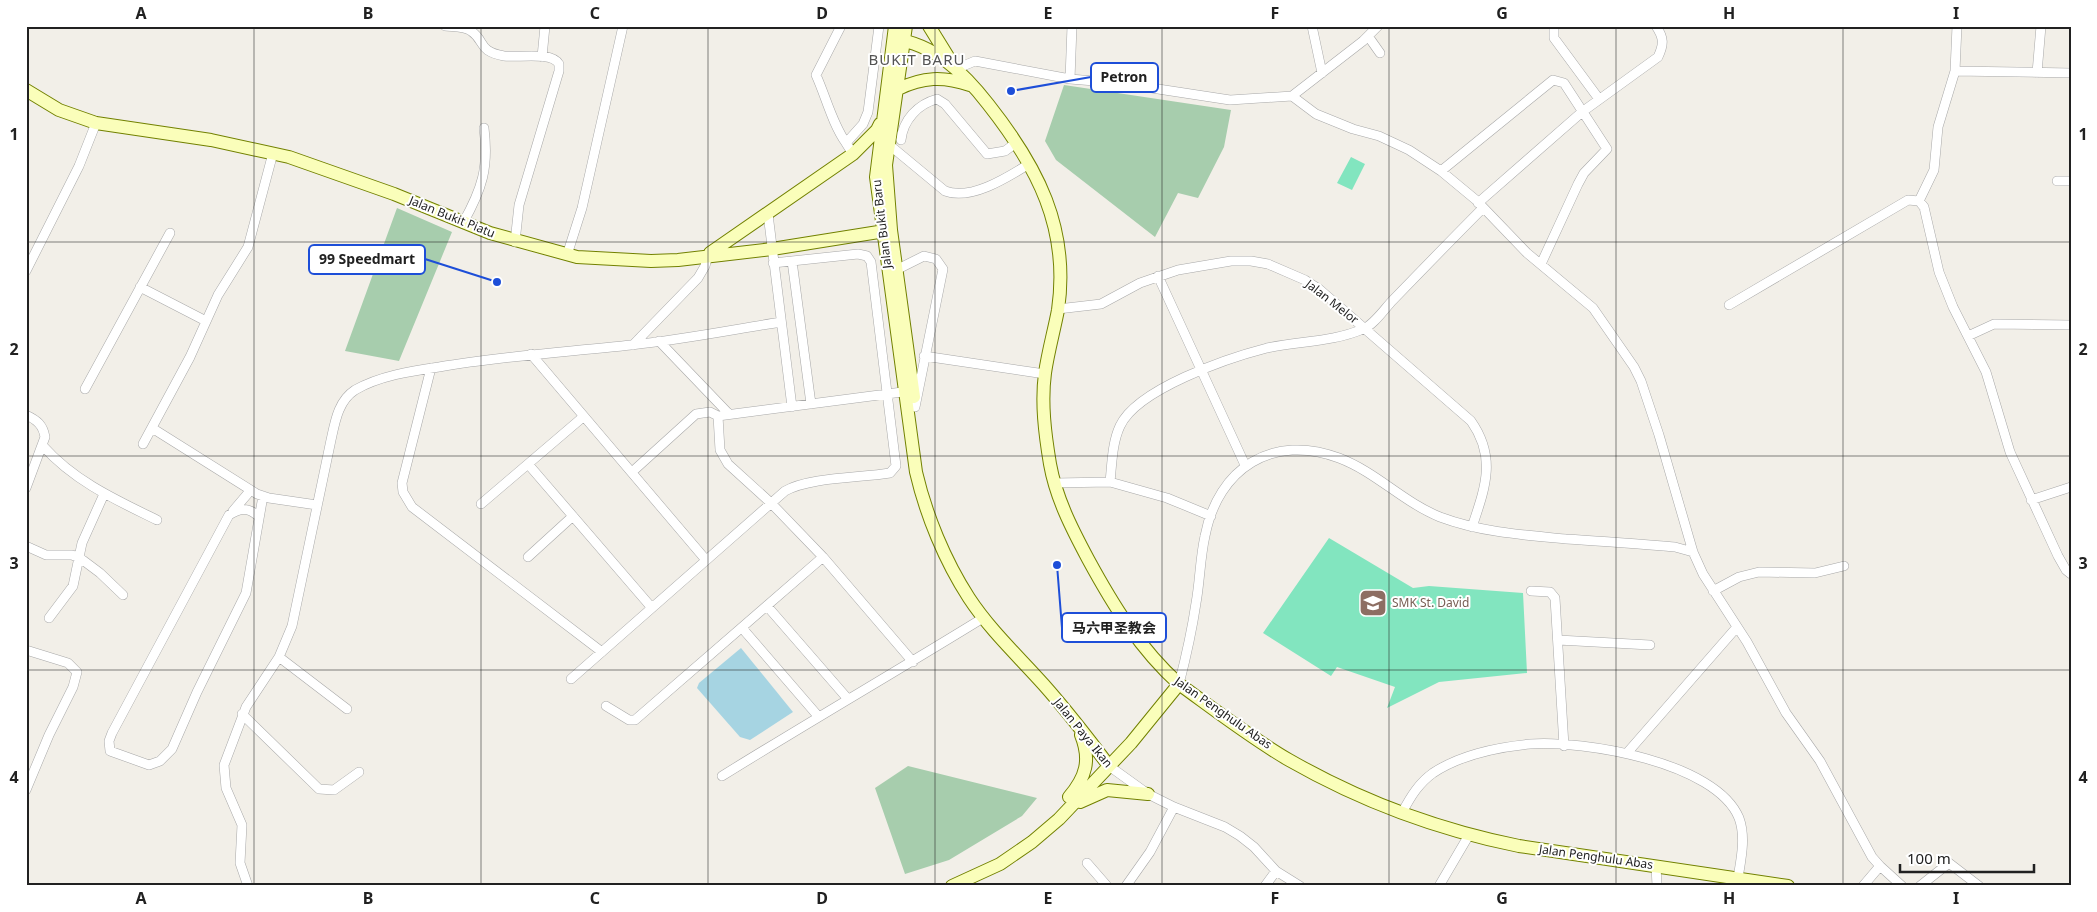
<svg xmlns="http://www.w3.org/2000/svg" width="2097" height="912" font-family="'Noto Sans','Noto Sans SC',sans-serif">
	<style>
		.cemetery { fill: #a7cdad }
		.pitch { fill: #82e5bf }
		.water { fill: #a6d4e2 }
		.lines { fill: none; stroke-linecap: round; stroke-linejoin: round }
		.street-casing { stroke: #a8a8a8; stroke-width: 10 }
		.secondary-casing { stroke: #728100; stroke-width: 14 }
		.street { stroke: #fff; stroke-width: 9 }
		.secondary { stroke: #fafeba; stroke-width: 12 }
		.grid { fill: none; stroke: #212121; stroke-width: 1; stroke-opacity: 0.55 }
		.labels { text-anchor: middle; stroke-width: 4; stroke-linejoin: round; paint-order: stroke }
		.street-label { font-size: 12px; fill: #212121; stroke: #fff }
		.education-label { font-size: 12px; fill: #785e54; stroke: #fff; text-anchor: start }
		.quarter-label { font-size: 15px; letter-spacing: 1px; fill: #545454; stroke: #fff }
		.leader { fill: none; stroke: #1d4ed8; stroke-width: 2 }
		.callout-dot { fill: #1d4ed8; stroke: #fff; stroke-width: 2 }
		.callout { fill: #fff; stroke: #1d4ed8; stroke-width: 2 }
		.callout-label { font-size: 14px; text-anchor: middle; font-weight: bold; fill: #212121 }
		.neatline { fill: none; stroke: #212121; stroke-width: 2 }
		.grid-label { font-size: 16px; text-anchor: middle; font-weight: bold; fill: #212121 }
	</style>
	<rect width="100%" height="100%" fill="#f2efe8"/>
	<path class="cemetery" d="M1064 85 1231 110 1224 147 1198 198 1178 193 1155 237 1056 160 1045 141Z
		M397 208 452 232 399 361 345 351Z
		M908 766 1037 798 1022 816 949 860 905 874 875 788Z"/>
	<path class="pitch" d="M1351 157 1365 164 1352 190 1337 183Z
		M1329 538 1413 588 1429 586 1523 593 1527 673 1439 682 1387 708 1395 687 1337 667 1331 676 1263 633Z"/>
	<path class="water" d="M741 648 793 712 750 740 740 737 697 688 699 683Z"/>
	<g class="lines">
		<defs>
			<path id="street" d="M445 26C454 27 464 26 471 31 486 41 477 51 504 56 517 58 552 51 559 64V71L519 205 515 242
				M841 26 816 75C826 97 832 123 846 143
				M1312 26 1322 73
				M1554 26V38L1599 99
				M1368 36 1380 53
				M542 57 545 26
				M956 69 975 61 1070 79 1119 83 1230 100 1292 96 1316 114 1353 129 1379 136 1409 150 1441 171 1476 200 1527 253 1593 308 1634 367 1641 381 1659 435 1693 552 1703 574 1747 642 1786 713 1820 761 1872 857 1880 866 1863 886
				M1955 71 2071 73
				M2037 73 2041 26
				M1070 79 1072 26
				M1292 96 1363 41 1378 26
				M901 140C903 120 918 104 937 99L945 104 987 154 1005 151 1016 143
				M887 143 945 191C971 201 1008 177 1029 164
				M853 154 846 143 863 124 868 112 879 26
				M1441 171 1553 80 1564 83 1607 149 1584 173 1578 184 1541 264
				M2057 181H2071
				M1919 201 1934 170 1938 127 1955 71 1957 26
				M1478 203 1582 112 1658 57C1664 44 1664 38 1656 26
				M768 214 792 407
				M463 223C482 189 489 168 484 128
				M567 255 582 208 623 26
				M792 261 811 404
				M26 271 79 166 96 123
				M892 272 924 256 936 259 943 269 915 407
				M1158 276 1245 465
				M140 287 204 320
				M1729 305 1908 200 1919 201 1924 207 1939 272 1953 307 1986 372 2010 452 2058 556 2066 570 2071 574
				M1058 309 1101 304 1140 283 1178 270 1231 261H1251L1268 264 1305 280 1319 289 1471 421C1497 458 1485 488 1472 527
				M1968 336 1994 324 2071 325
				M659 341 729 414
				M633 345 698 278 705 266 708 255
				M531 354 706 560
				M924 356 1045 374
				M431 368 402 483 403 492 412 507 602 652
				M85 389 170 233
				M26 415C37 420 43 425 45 437L26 488
				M718 416 720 450 728 464 771 503 823 557 913 662
				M152 428 257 494 269 498 317 505
				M143 444 190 357 218 295 248 247 273 153
				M43 446C74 481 116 500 157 520
				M528 464 652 608
				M632 472 696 414 710 412 718 416 910 391
				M1055 483 1110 482
				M2031 500 2071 487
				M481 504 583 417
				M233 511 250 491
				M258 516C248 507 240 508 229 515L112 733 109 741 110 751 149 765 160 761 172 749 197 692 246 593 263 496
				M1211 516 1167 498 1110 482C1112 464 1112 443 1120 426 1137 389 1228 358 1267 348 1299 341 1333 342 1363 329 1374 325 1385 308 1393 300 1423 269 1453 238 1483 208
				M26 546 46 555H72L80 558 100 573 123 595
				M528 557 573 516
				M1531 591 1550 592 1555 598 1564 746
				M1713 591 1739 577 1759 572 1815 573 1844 566
				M767 606 847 698
				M49 618 73 586 82 543 104 494
				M742 628 818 716
				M1558 640 1650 645
				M26 650 68 663 77 672 73 687 49 735 26 790
				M279 657 347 709
				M571 679 785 491C810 477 860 478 890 473L896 466 871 262 867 256 858 254 773 263
				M1179 684C1186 657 1192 630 1196 603 1200 581 1200 558 1205 536 1218 468 1273 433 1339 458 1376 472 1403 502 1440 517 1480 532 1523 535 1566 539 1602 541 1638 544 1675 547L1693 552
				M606 706 629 720H635L823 557
				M242 714 319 789 334 790 359 772
				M1627 753 1737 627
				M1109 766 1148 794 1174 807 1225 827 1240 836 1254 847 1276 871 1300 886
				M722 776C809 722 897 671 983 618
				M1403 811C1411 796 1419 783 1433 773 1460 755 1499 747 1530 744 1583 740 1716 762 1739 818 1746 837 1741 859 1738 878
				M1087 863 1107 886
				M1656 866 1657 886
				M1880 866 1902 886
				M248 886 240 863 242 825 226 788 224 765 246 707 279 657 292 626 331 440C335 422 338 401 355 390 379 376 411 371 439 367 503 356 567 352 631 345 681 340 731 330 781 322
				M1126 886 1150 852 1174 807
				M1265 886 1276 871
				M1439 886 1469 835
				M1920 886 1949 863 1979 886"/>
			<path id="secondary" d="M895 26 876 177 916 472C926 515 945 561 969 598 990 630 1019 657 1044 685 1067 711 1088 738 1109 766
				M906 26 886 165 891 230 914 397
				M929 26 950 60
				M894 39C934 44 964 73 988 104 1037 166 1070 228 1058 310 1054 331 1048 352 1045 373 1041 403 1045 434 1050 464 1056 498 1072 529 1088 559 1113 605 1140 649 1179 684 1215 710 1251 738 1289 760 1359 800 1439 830 1519 846L1788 886
				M898 89C923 77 943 76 970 85
				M26 90 59 110 96 123 211 140 289 157 394 194 490 233 577 257 651 261 678 260 772 249 891 230
				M710 253 853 154 877 130 880 124
				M1069 797C1086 777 1091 760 1081 735
				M1080 802 1107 790 1148 794
				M952 886 1000 864 1032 842 1059 819 1131 743 1179 684"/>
		</defs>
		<use href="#street" class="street-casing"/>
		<use href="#secondary" class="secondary-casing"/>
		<use href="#street" class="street"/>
		<use href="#secondary" class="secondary"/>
	</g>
	<path class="grid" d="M254 26V886M481 26V886M708 26V886M935 26V886M1162 26V886M1389 26V886M1616 26V886M1843 26V886M26 242H2071M26 456H2071M26 670H2071"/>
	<defs>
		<symbol id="school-square" viewBox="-11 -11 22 22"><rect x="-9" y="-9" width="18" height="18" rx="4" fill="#8d6e63" stroke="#fff"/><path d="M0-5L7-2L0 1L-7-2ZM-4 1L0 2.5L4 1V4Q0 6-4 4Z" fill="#fff"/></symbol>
	</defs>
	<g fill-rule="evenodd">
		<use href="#school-square" x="1357" y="587" width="32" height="32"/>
	</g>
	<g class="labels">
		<g class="street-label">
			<text transform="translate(452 217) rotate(22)" y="4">Jalan Bukit Piatu</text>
			<text transform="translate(882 224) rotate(-97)" y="4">Jalan Bukit Baru</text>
			<text transform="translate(1332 302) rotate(38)" y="4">Jalan Melor</text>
			<text transform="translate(1223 713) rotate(35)" y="4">Jalan Penghulu Abas</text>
			<text transform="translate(1083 733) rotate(51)" y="4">Jalan Paya Ikan</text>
			<text transform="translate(1596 857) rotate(8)" y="4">Jalan Penghulu Abas</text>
		</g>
		<g class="education-label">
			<text x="1392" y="607">SMK St. David</text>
		</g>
		<g class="quarter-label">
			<text x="917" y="65">BUKIT BARU</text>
		</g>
	</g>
	<path class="leader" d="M1011 91L1091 77M497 282L425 259M1057 565L1062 628"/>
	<g class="callout-dot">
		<circle cx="1011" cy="91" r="5"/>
		<circle cx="497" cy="282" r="5"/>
		<circle cx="1057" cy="565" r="5"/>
	</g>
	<g class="callout">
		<rect x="1091" y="63" width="67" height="29" rx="5"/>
		<rect x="309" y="245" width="116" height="29" rx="5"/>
		<rect x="1062" y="613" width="104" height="29" rx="5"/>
	</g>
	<g class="callout-label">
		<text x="1124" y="82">Petron</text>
		<text x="367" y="264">99 Speedmart</text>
		<text x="1114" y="633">马六甲圣教会</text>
	</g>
	<rect width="2097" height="912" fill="none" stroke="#ffffff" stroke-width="55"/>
	<path d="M1900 864v8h134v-8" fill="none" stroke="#212121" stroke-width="2.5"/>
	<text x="1907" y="864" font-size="15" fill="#212121" stroke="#ffffff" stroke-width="4" paint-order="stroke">100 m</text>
	<rect x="28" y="28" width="2042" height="856" class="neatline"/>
	<g class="grid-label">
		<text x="141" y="19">A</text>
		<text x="368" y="19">B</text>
		<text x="595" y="19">C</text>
		<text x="822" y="19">D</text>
		<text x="1048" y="19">E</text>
		<text x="1275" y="19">F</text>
		<text x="1502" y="19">G</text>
		<text x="1729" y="19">H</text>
		<text x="1956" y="19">I</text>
		<text x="14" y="140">1</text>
		<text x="2083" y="140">1</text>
		<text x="14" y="355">2</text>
		<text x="2083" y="355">2</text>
		<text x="14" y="569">3</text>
		<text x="2083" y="569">3</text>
		<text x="14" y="783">4</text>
		<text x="2083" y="783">4</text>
		<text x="141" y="904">A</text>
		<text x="368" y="904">B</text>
		<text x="595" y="904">C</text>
		<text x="822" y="904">D</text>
		<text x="1048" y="904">E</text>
		<text x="1275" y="904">F</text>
		<text x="1502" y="904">G</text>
		<text x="1729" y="904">H</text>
		<text x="1956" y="904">I</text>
	</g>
</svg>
